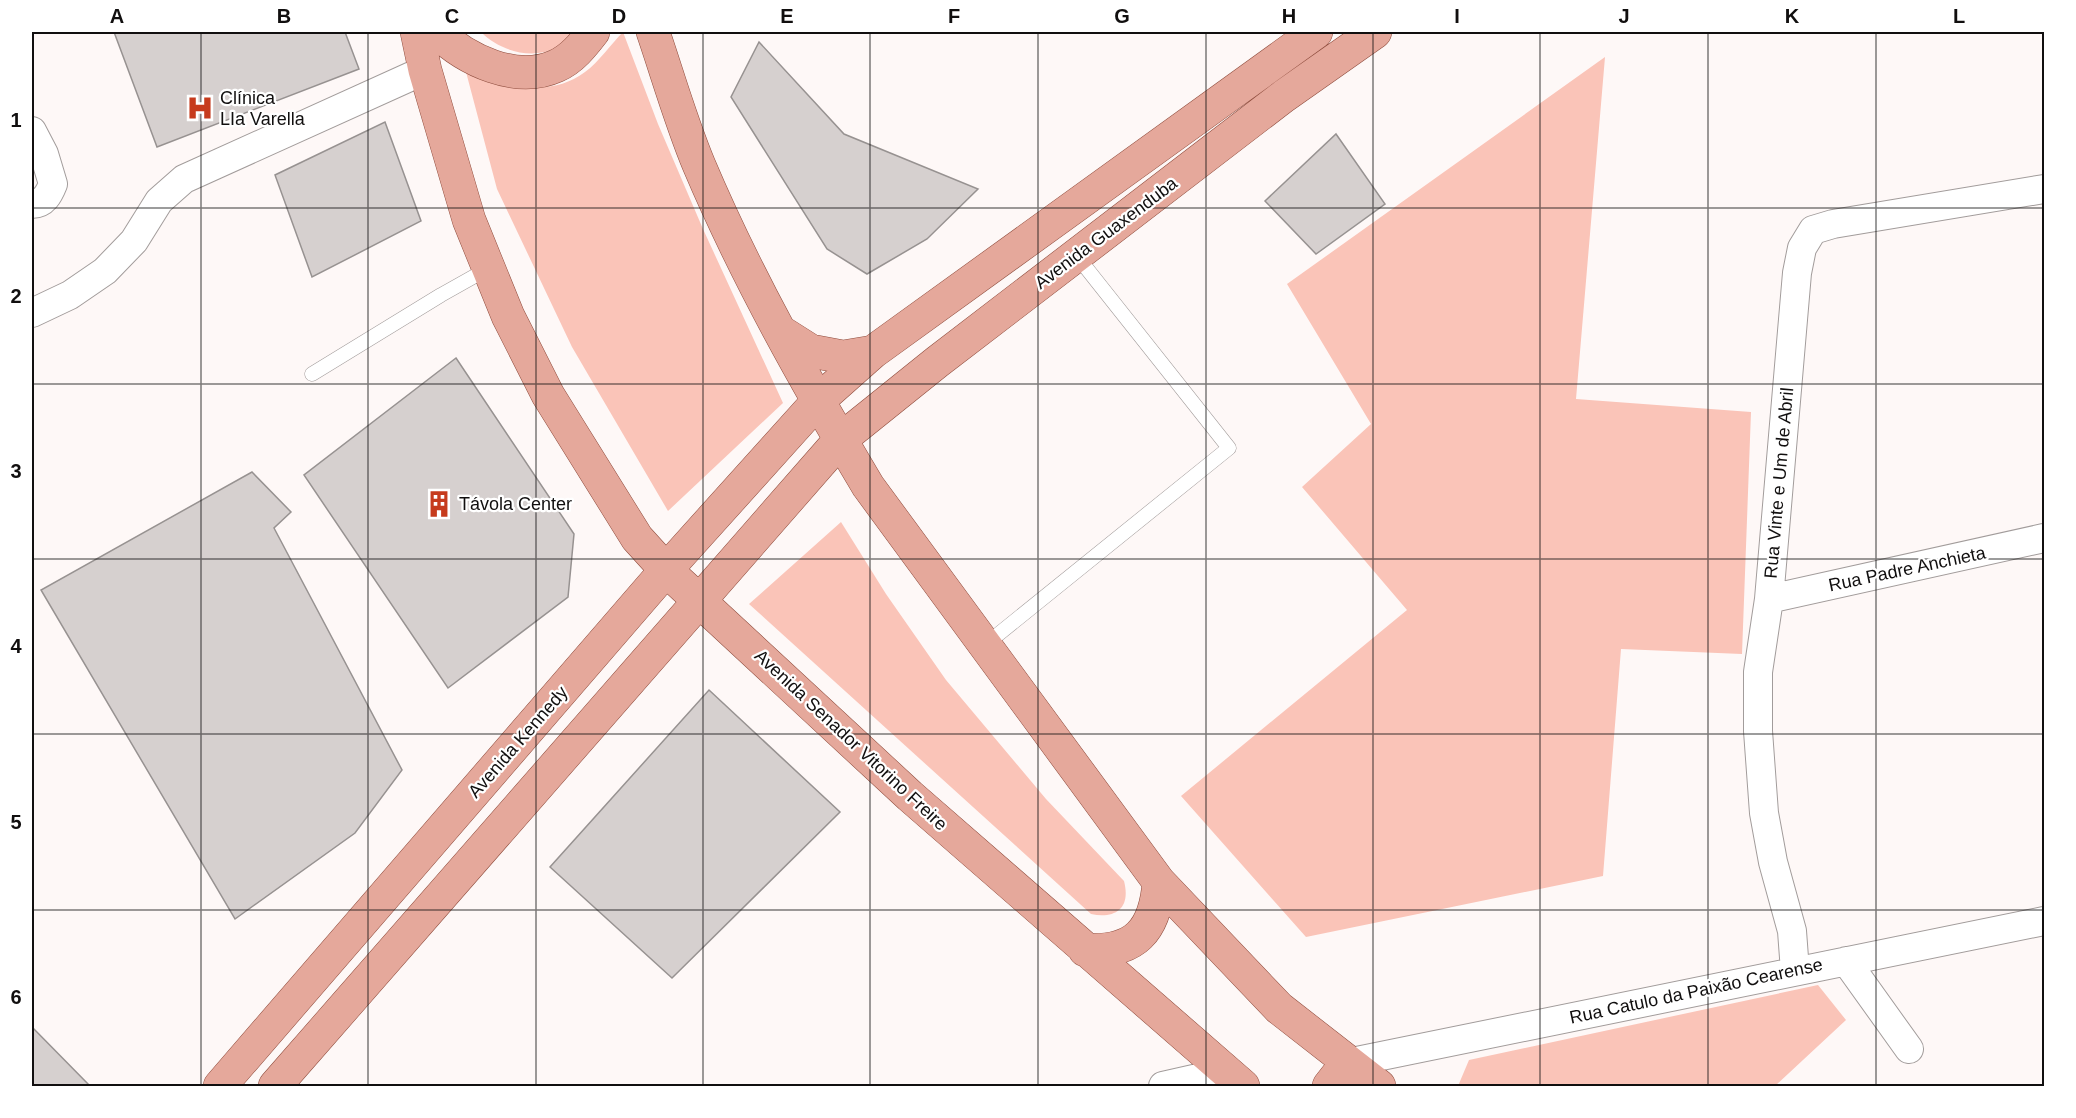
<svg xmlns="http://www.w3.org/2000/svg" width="2076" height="1118" font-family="Helvetica,sans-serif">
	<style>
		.green { fill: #fac4b8 }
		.building { fill: #d6d0cf; stroke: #979291; stroke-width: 1.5 }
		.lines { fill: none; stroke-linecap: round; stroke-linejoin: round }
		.service-casing { stroke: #a29c9b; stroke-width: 15 }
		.minor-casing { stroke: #a29c9b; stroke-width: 30 }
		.primary-casing { stroke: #8f4d3e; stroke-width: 34 }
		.service { stroke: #fff; stroke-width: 14 }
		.minor { stroke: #fff; stroke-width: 28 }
		.primary { stroke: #e5a89b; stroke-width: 33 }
		.grid { fill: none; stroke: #110f0f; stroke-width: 1.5; stroke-opacity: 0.55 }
		.labels { text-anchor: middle; stroke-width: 4.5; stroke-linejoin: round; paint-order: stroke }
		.poi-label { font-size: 18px; fill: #110f0f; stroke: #fff; text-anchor: start }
		.street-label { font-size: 18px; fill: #110f0f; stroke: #fff }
		.neatline { fill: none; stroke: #110f0f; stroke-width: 2 }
		.grid-label { font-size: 20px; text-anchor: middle; font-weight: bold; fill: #110f0f }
	</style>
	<rect width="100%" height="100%" fill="#fef8f7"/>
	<path class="green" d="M481 32H575C569 37 564 45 557 48 531 60 500 51 481 32Z
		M623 32 658 124 703 229 783 403 668 511 572 347 497 189 466 72C506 82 548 100 585 72 599 62 611 44 623 32Z
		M1605 57 1576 399 1751 412 1742 654 1621 649 1603 876 1306 937 1181 796 1407 610 1302 487 1371 424 1287 284Z
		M841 522 886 594 946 680 1046 799 1124 881C1131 908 1116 919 1091 914L749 604Z
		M1818 985 1846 1020 1775 1086H1458L1469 1060Z"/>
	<path class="building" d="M114 32H345L359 69 157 147Z
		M759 42 844 134 978 189 927 239 867 274 827 249 731 97Z
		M385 122 421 221 312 277 275 175Z
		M1336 134 1385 204 1316 254 1265 201Z
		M456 358 574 534 568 597 448 688 304 475Z
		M252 472 291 512 274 528 402 770 355 833 235 919 41 590Z
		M709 690 840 812 672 978 550 867Z
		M32 1027 90 1086H32Z"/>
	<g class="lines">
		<defs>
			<path id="service" d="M312 374 441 295 489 268
				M985 645 1229 448 1076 255"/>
			<path id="minor" d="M32 131 44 154 53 184C49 194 44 204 32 204
				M32 313 70 295 105 271 134 241 159 201 184 179 425 70
				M1769 599 2044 538
				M1846 961 1909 1049
				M1795 971 1792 931 1773 862 1764 813 1758 731V672L1769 599 1797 273 1802 248 1813 230 1833 224 2044 189
				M1347 1063 2044 921
				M1163 1086 1225 1072"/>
			<path id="primary" d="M417 32 425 70 469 220 508 316 548 395 637 538 666 570 910 796 1243 1086
				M437 32C466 60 516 84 556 66 572 59 583 45 593 32
				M653 32C668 76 681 122 699 165 746 276 806 382 868 486L1159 882 1279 1008 1379 1086
				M781 332 811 351 843 357 873 352
				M1085 950C1135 953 1155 931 1159 882
				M220 1086 666 570 819 400 873 352 1316 32
				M275 1086 840 440 937 362 1284 96 1375 32
				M1329 1086 1347 1063"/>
		</defs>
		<use href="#service" class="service-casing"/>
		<use href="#minor" class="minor-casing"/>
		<use href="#primary" class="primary-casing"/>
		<use href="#service" class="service"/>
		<use href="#minor" class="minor"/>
		<use href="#primary" class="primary"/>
	</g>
	<path class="grid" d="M201 32V1086M368 32V1086M536 32V1086M703 32V1086M870 32V1086M1038 32V1086M1206 32V1086M1373 32V1086M1540 32V1086M1708 32V1086M1876 32V1086M32 208H2044M32 384H2044M32 559H2044M32 734H2044M32 910H2044"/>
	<defs>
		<symbol id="hospital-bare" viewBox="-9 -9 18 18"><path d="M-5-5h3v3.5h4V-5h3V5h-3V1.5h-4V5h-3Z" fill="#c63b1d" stroke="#fff" stroke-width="2.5" paint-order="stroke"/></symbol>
		<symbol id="building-bare" viewBox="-9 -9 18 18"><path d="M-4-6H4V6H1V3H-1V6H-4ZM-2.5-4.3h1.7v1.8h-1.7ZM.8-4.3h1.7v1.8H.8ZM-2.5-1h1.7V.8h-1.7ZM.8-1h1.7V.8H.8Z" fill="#c63b1d" stroke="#fff" stroke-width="2.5" paint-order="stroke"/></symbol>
	</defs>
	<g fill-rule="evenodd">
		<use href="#hospital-bare" x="181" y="89" width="38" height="38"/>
		<use href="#building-bare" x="420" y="485" width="38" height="38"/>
	</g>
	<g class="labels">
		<g class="poi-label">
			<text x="220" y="104">Clínica<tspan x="220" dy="21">LIa Varella</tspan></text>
			<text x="459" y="510">Távola Center</text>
		</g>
		<g class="street-label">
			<text transform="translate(1106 233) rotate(-37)" y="6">Avenida Guaxenduba</text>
			<text transform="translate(1779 483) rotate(-85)" y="6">Rua Vinte e Um de Abril</text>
			<text transform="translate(1907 569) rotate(-12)" y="6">Rua Padre Anchieta</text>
			<text transform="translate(851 740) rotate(43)" y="6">Avenida Senador Vitorino Freire</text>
			<text transform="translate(518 742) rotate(-49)" y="6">Avenida Kennedy</text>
			<text transform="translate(1696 991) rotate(-12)" y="6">Rua Catulo da Paixão Cearense</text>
		</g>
	</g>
	<rect width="2076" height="1118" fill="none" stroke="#ffffff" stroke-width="66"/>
	<rect x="33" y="33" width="2010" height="1052" class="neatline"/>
	<g class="grid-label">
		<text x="117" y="23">A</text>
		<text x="284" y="23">B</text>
		<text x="452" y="23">C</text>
		<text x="619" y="23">D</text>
		<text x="787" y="23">E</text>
		<text x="954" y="23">F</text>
		<text x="1122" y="23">G</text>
		<text x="1289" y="23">H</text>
		<text x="1457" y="23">I</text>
		<text x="1624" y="23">J</text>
		<text x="1792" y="23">K</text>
		<text x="1959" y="23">L</text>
		<text x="16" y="127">1</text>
		<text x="16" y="303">2</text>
		<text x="16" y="478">3</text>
		<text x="16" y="653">4</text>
		<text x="16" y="829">5</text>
		<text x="16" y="1004">6</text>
	</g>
</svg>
